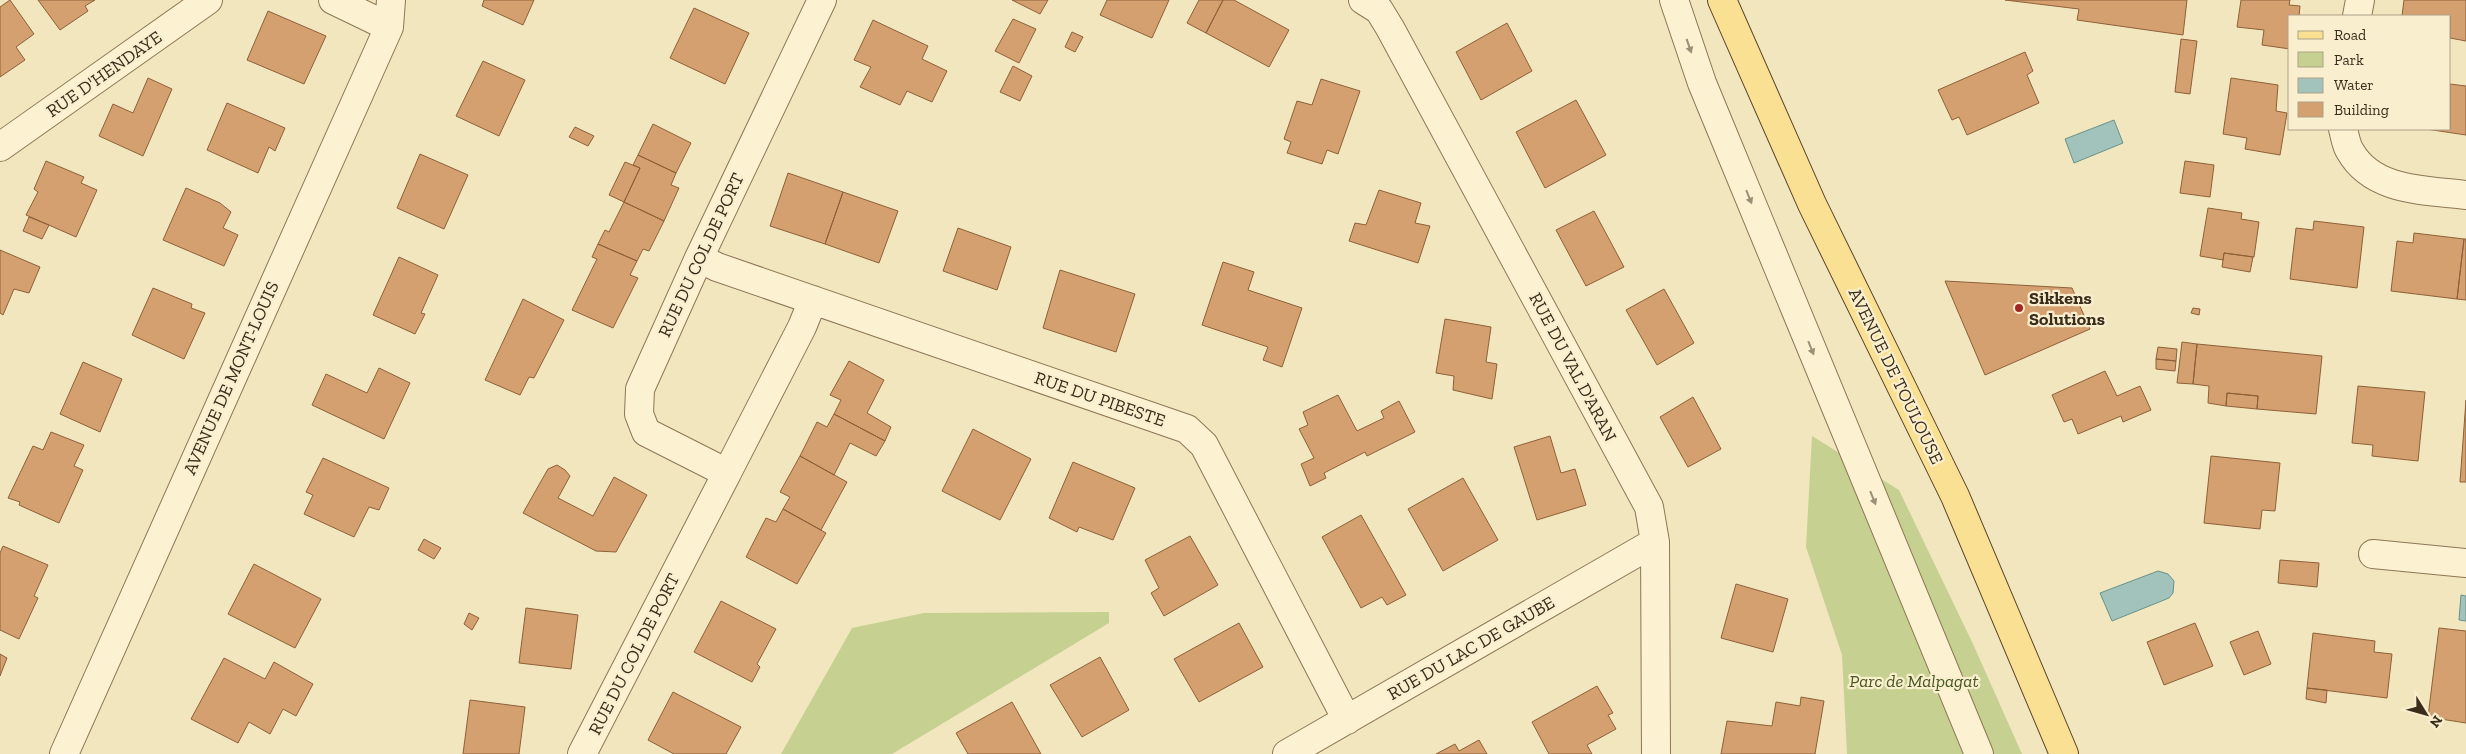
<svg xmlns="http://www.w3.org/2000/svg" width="2466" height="754" font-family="'Zilla Slab',serif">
	<rect width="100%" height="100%" fill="#f2e6be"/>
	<path fill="#c6d191" d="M1812 436 1899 490 1973 644 2022 754H1847L1842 655 1806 547Z
		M1109 612V623L892 754H781L852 628 924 613Z"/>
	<path fill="#a2c3bc" stroke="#68928a" d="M2114 120 2123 143 2074 163 2065 139Z
		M2158 571 2168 574 2174 581 2173 593 2169 598 2112 621 2100 593Z
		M2461 595 2466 596V621L2459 620Z"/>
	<path fill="#d4a070" stroke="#8e6038" d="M10 0 34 34 16 47 25 60 0 77V7Z
		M38 0H95L85 6 88 11 60 30Z
		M484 0H534L523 25 482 6Z
		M1012 0H1048L1040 14Z
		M1107 0H1169L1152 38 1100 15Z
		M1199 0H1223L1206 33 1187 23Z
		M1223 0H1234L1289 30 1269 67 1206 33Z
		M2005 0H2187L2183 35 2077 20 2079 9Z
		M2241 0H2290L2289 5 2300 6 2299 16H2290V49L2262 45 2264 30 2237 27Z
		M2404 0H2466V41L2450 38V16H2402Z
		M694 8 749 33 725 84 670 58Z
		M268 11 326 36 304 84 247 60Z
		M1013 19 1036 29 1019 63 995 51Z
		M873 20 928 46 922 59 947 71 932 102 907 91 900 105 860 87 871 67 854 60Z
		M1507 23 1532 71 1481 100 1456 52Z
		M1072 32 1083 37 1075 52 1065 47Z
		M2181 39 2197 41 2190 94 2175 92Z
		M2025 52 2033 71 2027 75 2039 103 1967 135 1959 117 1952 120 1938 90Z
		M483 61 525 80 499 136 456 116Z
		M1013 66 1032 76 1020 101 1000 92Z
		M148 78 172 89 143 156 99 136 113 104 133 113Z
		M2231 78 2278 85 2276 111 2287 113 2280 155 2245 149 2247 138 2223 134Z
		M1321 79 1360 91 1338 154 1327 150 1322 164 1287 153 1291 142 1284 139 1297 101 1312 105Z
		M2450 84 2466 86V135L2426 129H2450Z
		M1576 100 1606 155 1545 188 1516 132Z
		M227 103 285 128 275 151 269 147 258 173 207 150Z
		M653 124 691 143 676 173 638 155Z
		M575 127 594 136 588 146 569 137Z
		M420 154 468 175 444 229 397 208Z
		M638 155 676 173 671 185 679 188 664 221 624 202 640 168 633 165Z
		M46 161 84 177 81 183 97 190 76 237 26 215 38 192 34 189Z
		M2185 161 2214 165 2210 197 2180 193Z
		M625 162 640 168 624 202 609 195Z
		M788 173 843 192 825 244 770 226Z
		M186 188 220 203 231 212 223 228 238 235 224 266 163 240Z
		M1379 190 1421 203 1415 223 1430 226 1418 263 1349 241 1355 223 1366 225Z
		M843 192 898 211 879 263 825 244Z
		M624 202 664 221 649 251 643 249 637 261 598 244 605 230 609 232Z
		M2208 208 2242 213 2241 219 2259 222 2254 257 2224 253 2223 260 2200 256Z
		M1594 211 1624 267 1586 286 1556 230Z
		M29 217 49 225 42 239 23 231Z
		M2314 221 2364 227 2357 288 2290 279 2296 228 2313 230Z
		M958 228 1011 247 997 290 943 271Z
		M2414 233 2464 239 2457 299 2391 291 2397 241 2413 243Z
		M2464 239H2466V300L2457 299Z
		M598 244 637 261 630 275 638 278 613 328 572 310 597 259 592 257Z
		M0 250 40 267 29 293 14 289 3 315 0 313Z
		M2224 253 2253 257 2250 272 2222 267Z
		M399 257 438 275 421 313 425 314 415 334 373 315Z
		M1223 262 1254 272 1248 290 1302 308 1282 367 1263 360 1268 347 1202 325Z
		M1060 270 1135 294 1116 352 1043 328Z
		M1945 281 2072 288 2090 329 1985 375Z
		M153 288 192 304 191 308 205 313 184 359 132 335Z
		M1664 289 1694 343 1657 365 1626 310Z
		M523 299 564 320 534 378 529 377 520 395 485 380Z
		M2193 308 2200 309 2199 315 2191 313Z
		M1445 319 1491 327 1486 362 1497 364 1492 399 1453 390 1454 376 1436 373Z
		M2182 342 2197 344 2193 384 2177 383Z
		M2197 344 2322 356 2316 414 2257 409 2258 396 2227 393 2226 406 2208 403 2209 386 2193 384Z
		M2158 347 2177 349 2176 361 2156 359Z
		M2156 359 2176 361 2175 371 2156 369Z
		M849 361 884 380 867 413 891 427 885 441 834 414 841 400 830 395Z
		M83 362 122 379 100 432 60 414Z
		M379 368 410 383 384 439 312 405 326 374 367 393Z
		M2105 371 2117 396 2140 386 2151 410 2123 422 2121 416 2078 434 2072 419 2064 422 2052 395Z
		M2358 386 2425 392 2418 461 2372 456 2373 445 2352 443Z
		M2227 393 2258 396 2257 409 2226 406Z
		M1338 395 1357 431 1384 418 1381 411 1399 401 1415 432 1367 456 1365 452 1324 473 1326 478 1310 486 1301 464 1314 458 1299 429 1308 425 1303 412Z
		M1693 397 1721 449 1688 467 1660 417Z
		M2466 400V482H2460Z
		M834 414 885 441 876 456 850 443 834 475 800 456 817 422 827 427Z
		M973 429 1031 459 1000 520 942 491Z
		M51 432 84 445 74 466 83 470 59 523 19 505 20 502 8 498 33 446 43 450Z
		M1550 436 1561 473 1575 469 1586 505 1537 520 1514 447Z
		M800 456 847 482 821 530 783 509 790 497 780 492Z
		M2211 456 2280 463 2275 511 2262 510 2260 529 2204 523Z
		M323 458 389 488 379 510 369 507 354 537 304 514 313 495 306 492Z
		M1073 462 1135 488 1113 540 1079 527 1077 532 1049 518Z
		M557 465 565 470 570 476 558 498 593 516 614 477 647 495 616 552 596 551 523 513 548 469Z
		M1463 478 1498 540 1443 571 1408 509Z
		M783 509 826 533 797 584 746 557 766 518 776 522Z
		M1361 515 1406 595 1387 605 1382 597 1361 608 1322 537Z
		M1190 536 1218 585 1164 616 1151 593 1159 588 1145 560Z
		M424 539 441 548 434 559 418 550Z
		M3 546 48 565 34 596 38 598 19 639 0 630V553Z
		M2280 560 2319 563 2317 587 2278 583Z
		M254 564 321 599 295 648 228 614Z
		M1736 584 1788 599 1773 652 1721 638Z
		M721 601 776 629 757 664 760 667 752 682 694 652Z
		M526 608 578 615 571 669 519 663Z
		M469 613 479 618 472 630 464 624Z
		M1239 623 1263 667 1199 702 1174 659Z
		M2195 623 2213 666 2164 685 2147 642Z
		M2439 628 2466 631V723L2428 717Z
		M2258 631 2271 664 2244 675 2230 642Z
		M2313 633 2375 641 2374 652 2392 654 2387 698 2307 688Z
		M0 654 7 658 0 676Z
		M1100 657 1129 710 1082 737 1050 685Z
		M224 658 265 679 274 662 313 684 296 716 283 709 270 734 249 722 238 743 191 719Z
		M1597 686 1613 713 1608 715 1616 729 1587 745 1592 754H1549L1532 722Z
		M2307 688 2327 690 2326 703 2306 699Z
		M673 692 741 727 726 754H674L648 740Z
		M1801 697 1824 701 1815 754H1721L1727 721 1772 726 1776 702 1800 706Z
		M470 700 525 707 519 754H463Z
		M1012 702 1041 754H968L956 733Z
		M1479 740 1487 754H1436L1455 744 1459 751Z"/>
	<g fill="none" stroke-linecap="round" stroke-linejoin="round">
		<g stroke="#8d7655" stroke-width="30">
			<path id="minor" d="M333 0 389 27
				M1363 0 1379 10 1390 28 1649 507 1655 542 1656 754
				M1674 0 1702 83 1979 754
				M2357 16 2360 0
				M2343 129C2345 136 2346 145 2350 151 2373 192 2426 190 2466 195
				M0 147 208 0
				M699 258 717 267 1187 429 1204 445 1347 720
				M727 473 802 327 813 300
				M2373 554 2466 563
				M64 754 389 27 391 0
				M582 754 727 473 646 432 639 414 640 389 699 258 822 0
				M1287 754 1655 542"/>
		</g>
		<g stroke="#5a432a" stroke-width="30">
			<path id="major" d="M1722 0 1812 204 1955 496 2064 754"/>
		</g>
		<use href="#minor" stroke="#fcf2d2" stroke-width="28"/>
		<use href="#major" stroke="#fae092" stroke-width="28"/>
	</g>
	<defs><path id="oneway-solid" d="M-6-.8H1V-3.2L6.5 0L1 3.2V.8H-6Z" transform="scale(1.25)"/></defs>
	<g fill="#9b8f76">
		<use href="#oneway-solid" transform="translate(1689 46) rotate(71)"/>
		<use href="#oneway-solid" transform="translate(1749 197) rotate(68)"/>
		<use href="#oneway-solid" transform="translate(1811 348) rotate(68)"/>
		<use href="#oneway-solid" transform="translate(1873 498) rotate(68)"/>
	</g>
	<circle fill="#a2261f" stroke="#f9efcf" stroke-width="2" cx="2019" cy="308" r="5"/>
	<g text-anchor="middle" stroke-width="4.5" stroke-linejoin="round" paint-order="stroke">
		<g font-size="18" fill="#3a2c1b" stroke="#f9efcf">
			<text transform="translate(104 74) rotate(-35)" y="6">RUE D'HENDAYE</text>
			<text transform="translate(701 255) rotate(-65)" y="6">RUE DU COL DE PORT</text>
			<text transform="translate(1573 367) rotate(62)" y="6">RUE DU VAL D'ARAN</text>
			<text transform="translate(1896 376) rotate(64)" y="6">AVENUE DE TOULOUSE</text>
			<text transform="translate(231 378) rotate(-66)" y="6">AVENUE DE MONT-LOUIS</text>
			<text transform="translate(1100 399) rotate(19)" y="6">RUE DU PIBESTE</text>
			<text transform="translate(1471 648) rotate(-30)" y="6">RUE DU LAC DE GAUBE</text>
			<text transform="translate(634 654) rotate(-63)" y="6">RUE DU COL DE PORT</text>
		</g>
		<g font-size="18" font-weight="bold" fill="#3a2c1b" stroke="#f9efcf" text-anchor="start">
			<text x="2029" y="304">Sikkens<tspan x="2029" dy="21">Solutions</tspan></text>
		</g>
		<g font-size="18" font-style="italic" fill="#475920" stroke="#f9efcf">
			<text x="1914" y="687">Parc de Malpagat</text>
		</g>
	</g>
	<rect x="2288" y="15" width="162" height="115" fill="#f9efcf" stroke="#ada187"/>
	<rect x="2298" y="31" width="25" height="8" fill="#fae092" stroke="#ada187"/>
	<text x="2334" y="40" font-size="15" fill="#3a2c1b">Road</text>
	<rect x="2298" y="52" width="25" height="15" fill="#c6d191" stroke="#ada187"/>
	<text x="2334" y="65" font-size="15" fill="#3a2c1b">Park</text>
	<rect x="2298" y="78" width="25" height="15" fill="#a2c3bc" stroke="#ada187"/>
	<text x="2334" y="90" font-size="15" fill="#3a2c1b">Water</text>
	<rect x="2298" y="102" width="25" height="15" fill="#d4a070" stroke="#ada187"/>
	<text x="2334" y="115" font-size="15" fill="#3a2c1b">Building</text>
	<g transform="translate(2426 714) rotate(127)" stroke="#f9efcf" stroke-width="4" paint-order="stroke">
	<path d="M0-4L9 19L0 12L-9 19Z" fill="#3a2c1b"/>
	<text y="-8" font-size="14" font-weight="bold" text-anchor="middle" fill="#3a2c1b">N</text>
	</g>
</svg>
